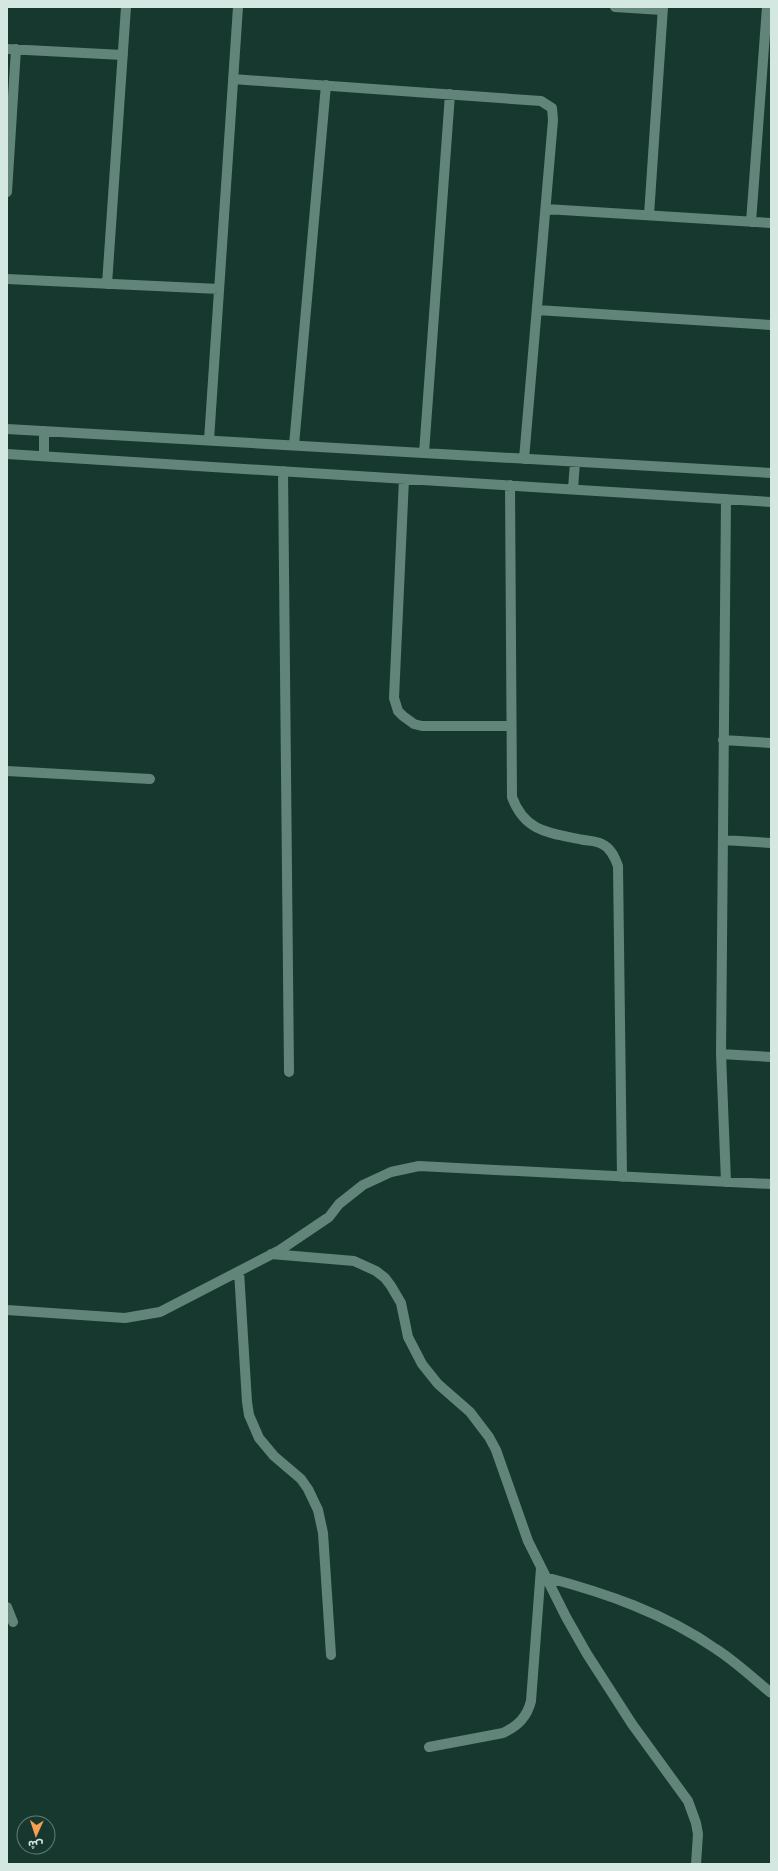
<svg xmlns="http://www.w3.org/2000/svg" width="778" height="1871" font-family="'Noto Serif','Noto Sans Arabic',serif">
	<rect width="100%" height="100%" fill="#17382e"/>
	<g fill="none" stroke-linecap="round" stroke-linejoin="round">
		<path stroke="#628579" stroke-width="10" d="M615 7 662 10
			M7 49 123 55
			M233 79 541 101 552 108 553 120 524 459
			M7 192 16 49
			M546 209 771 223
			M649 215 663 7
			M751 222 767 7
			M7 279 219 289
			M107 284 126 7
			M537 310 771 325
			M7 429 771 473
			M209 440 238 7
			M294 445 326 85
			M424 453 450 94
			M7 454 771 502
			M44 456V431
			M283 471 289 1072
			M404 479 394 698 398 711 403 716 414 724 422 726H511
			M510 485 512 797C525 833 551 833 584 840 590 841 597 841 602 844 611 848 615 858 618 866L622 1177
			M573 489 575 462
			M726 499 721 1054 726 1182
			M723 740 771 743
			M7 771 150 779
			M723 840 771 843
			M721 1054 771 1057
			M271 1254 354 1261 376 1271 385 1278 391 1286 401 1303 408 1337 422 1364 438 1384 470 1412 489 1437 496 1450 528 1541 566 1617 587 1654 632 1724 688 1801 696 1823 698 1834 696 1864
			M239 1271 247 1402 249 1415 259 1438 274 1456 301 1479 308 1489 318 1510 323 1533 331 1655
			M7 1310 125 1318 160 1312 280 1250 329 1217 339 1204 363 1185 391 1172 419 1166 771 1184
			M545 1577C606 1593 664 1613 716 1649 736 1662 753 1678 771 1693
			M7 1607 13 1622
			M429 1747 503 1733C518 1726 527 1717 531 1701L541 1568"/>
	</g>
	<rect width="778" height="1871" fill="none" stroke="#d5e7e1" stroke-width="16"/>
	<g transform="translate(36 1835) rotate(183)"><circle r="19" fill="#17382e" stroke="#637e76"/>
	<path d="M0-3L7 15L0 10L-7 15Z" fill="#fa9f4f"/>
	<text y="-6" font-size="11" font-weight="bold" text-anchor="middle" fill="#d5e7e1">ش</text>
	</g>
</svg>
